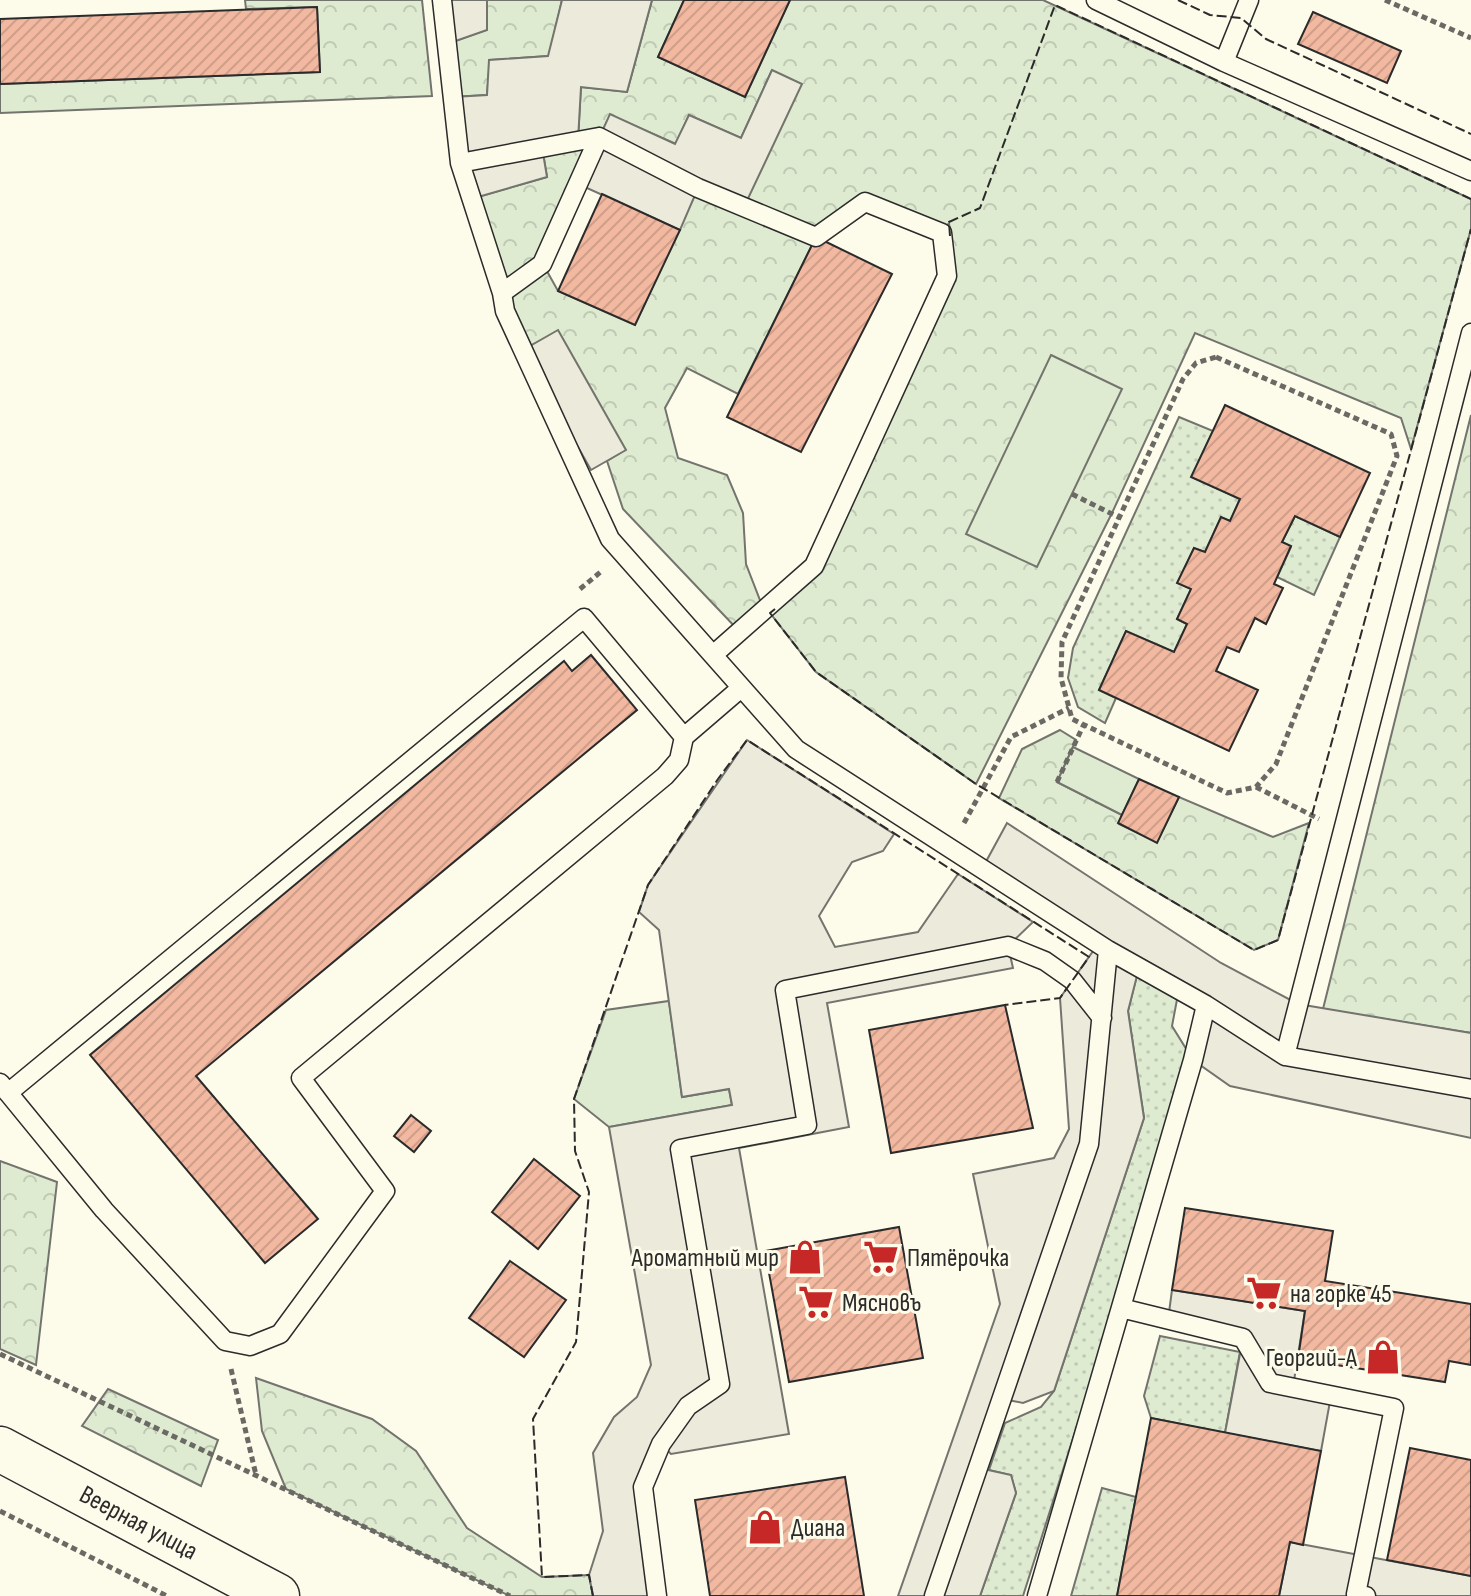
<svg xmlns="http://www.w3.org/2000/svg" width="1471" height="1596" font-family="'Sofia Sans Condensed',sans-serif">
	<defs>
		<pattern id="grass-dots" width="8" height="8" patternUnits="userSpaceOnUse" patternTransform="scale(2)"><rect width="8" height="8" fill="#deebd1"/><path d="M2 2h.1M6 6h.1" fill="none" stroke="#bfcab4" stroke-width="1.8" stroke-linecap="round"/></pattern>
		<pattern id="forest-crowns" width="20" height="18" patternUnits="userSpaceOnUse" patternTransform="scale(2)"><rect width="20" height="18" fill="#deebd1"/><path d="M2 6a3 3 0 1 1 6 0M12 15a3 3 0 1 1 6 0" fill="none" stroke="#bfcab4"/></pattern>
		<pattern id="building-hatch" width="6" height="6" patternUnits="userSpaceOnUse" patternTransform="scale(2)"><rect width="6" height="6" fill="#f2b8a0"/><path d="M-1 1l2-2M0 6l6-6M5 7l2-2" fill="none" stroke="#d09e8a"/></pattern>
	</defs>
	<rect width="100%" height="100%" fill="#fdfbea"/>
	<path fill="url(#grass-dots)" stroke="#74746e" stroke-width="2" d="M1179 417 1213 431 1192 477 1240 499 1230 521 1221 517 1205 552 1194 548 1178 582 1191 589 1177 619 1187 624 1174 652 1126 631 1099 690 1116 698 1105 723 1078 707 1068 678 1073 648Z
		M1295 516 1340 537 1314 595 1277 577 1291 547 1282 542Z
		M1139 967 1179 989 1172 1026 1193 1060 1023 1596H980L1016 1493 1011 1475 989 1470 1005 1423 1041 1407 1054 1391 1144 1118 1128 1011Z
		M1160 1336 1240 1352 1225 1433 1151 1418 1144 1396Z
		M1102 1488 1136 1497 1117 1596H1071Z"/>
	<path fill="url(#forest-crowns)" stroke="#74746e" stroke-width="2" fill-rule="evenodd" d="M245 0H422L432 96 0 113V84L320 72 317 7 246 9Z
		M487 0H562L549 56 490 60 487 95 453 97 447 44 486 30Z
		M652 0H684L658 57 745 97 790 0H1043L1471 199V229L1411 449 1401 418 1195 333 1112 513 976 784 816 672 770 613 820 572 954 276 949 223 942 233 865 202 816 237 738 394 687 368 665 408 678 458 727 475 743 513 746 564 763 608 739 631 623 509 607 461 625 450 558 331 523 350 471 199 547 177 542 147 578 139 581 87 627 92ZM772 70 744 207 698 188 635 325 558 291 543 264 610 115 676 144 689 115 741 138Z
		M1471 415V1033L1323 1009Z
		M1060 730 1076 740 1057 782 1122 815 1119 824 1157 842 1179 797 1273 837 1309 823 1278 940 1254 950 999 798 1022 749Z
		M0 1161 57 1182 36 1365 0 1349Z
		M256 1378 372 1419 416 1451 467 1528 542 1577 589 1575 593 1596H510L286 1489 262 1431Z
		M108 1389 218 1440 201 1486 82 1426Z"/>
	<path fill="#deebd1" stroke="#74746e" stroke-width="2" d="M1051 355 1122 389 1037 567 966 534Z
		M1073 747 1139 779 1122 815 1057 782Z
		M669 1001 682 1097 729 1089 732 1105 609 1127 574 1099 606 1010Z"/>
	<path fill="#eceadb" stroke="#74746e" stroke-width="2" d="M442 0H487V30L447 44Z
		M562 0H652L627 92 581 87 578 140 542 147 547 177 471 199 453 97 487 95 489 60 548 56Z
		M772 70 802 84 744 207 698 188 680 230 578 184 610 114 675 144 689 115 741 138Z
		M558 330 626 450 591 470 523 350Z
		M747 740 894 834 883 851 852 862 819 916 835 947 918 932 958 874 1033 922 1008 946 1013 968 827 1003 849 1127 739 1148 789 1434 671 1454 662 1445 643 1487 657 1596H593L589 1575 603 1531 593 1453 614 1417 637 1397 651 1365 609 1127 732 1105 729 1089 682 1097 659 930 639 912 648 885Z
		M1007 823 1221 963 1298 1004 1471 1033V1138L1230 1086 1193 1060 1206 1005 1139 968 1128 1011 1144 1118 1054 1391 1023 1403 1003 1399 979 1468 1011 1475 1016 1493 980 1596H898L1000 1304 973 1174 1054 1158 1069 1129 1060 998 1098 944 982 869Z
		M1172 1290 1305 1311 1293 1387 1331 1396 1321 1451 1225 1433 1243 1338 1168 1320Z
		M1290 1542 1471 1576V1596H1279Z"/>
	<path fill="url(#building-hatch)" stroke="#2b2b2b" stroke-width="2" d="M684 0H790L745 97 658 57Z
		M317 7 320 72 0 84V19Z
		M1313 12 1401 51 1387 83 1298 44Z
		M602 194 680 230 635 325 558 291Z
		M816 237 892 274 801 452 727 417Z
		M1225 405 1370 473 1340 537 1295 516 1282 542 1291 546 1274 584 1283 588 1266 624 1255 618 1239 652 1227 647 1216 671 1258 690 1229 751 1099 690 1126 631 1174 652 1187 624 1177 619 1191 589 1177 583 1194 548 1205 552 1221 517 1230 521 1240 499 1191 477Z
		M591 655 637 710 196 1076 318 1219 265 1263 90 1055 564 661 572 671Z
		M1139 779 1179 797 1157 843 1118 823Z
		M1005 1005 1033 1128 891 1153 869 1030Z
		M411 1115 431 1131 414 1152 394 1136Z
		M534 1159 580 1196 538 1249 492 1212Z
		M1185 1208 1333 1231 1325 1281 1471 1304V1365L1449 1361 1445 1382 1298 1359 1305 1311 1172 1290Z
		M899 1227 923 1358 789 1382 765 1251Z
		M510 1261 566 1300 524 1357 469 1318Z
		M1151 1418 1321 1451 1303 1545 1290 1542 1279 1596H1117Z
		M1410 1448 1471 1460V1576L1387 1560Z
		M845 1477 864 1596H710L695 1500Z"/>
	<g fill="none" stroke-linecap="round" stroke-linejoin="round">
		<g stroke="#2b2b2b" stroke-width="21">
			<path id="service" d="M442 0 460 163 502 293 505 311 610 539 796 749 1108 950 1206 1005 1285 1056 1471 1089
				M1096 0 1224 62 1471 171
				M1224 62 1249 0
				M460 163 599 137 698 188 816 237 865 202 942 233 947 276 814 566 713 655
				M502 293 542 264 599 137
				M1285 1056 1471 333
				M0 1083 104 1210 225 1341 250 1346 280 1334 385 1191 301 1078 665 776 679 760 684 737 741 688
				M8 1093 584 618 684 737
				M1121 1308 1243 1338 1270 1383 1394 1408 1356 1594 1366 1596
				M657 1596 643 1487 661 1444 688 1406 720 1384 680 1149 807 1125 785 990 1008 946 1045 961 1072 980 1102 1018
				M934 1596 1089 1144 1108 950
				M1037 1596 1193 1060 1206 1005"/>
		</g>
		<g stroke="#2b2b2b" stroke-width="47">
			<path id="tertiary" d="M0 1449 277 1596"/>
		</g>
		<path stroke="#6a6964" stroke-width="5" stroke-dasharray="6 4" stroke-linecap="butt" d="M1385 0 1471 38
			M1216 357 1391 434 1397 456 1276 764 1256 787 1227 793 1072 719 1061 678 1062 642 1183 379 1196 363Z
			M1072 494 1120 518
			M580 589 603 570
			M1057 782 1084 724
			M1256 787 1319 819
			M964 823 1011 737 1069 708
			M0 1354 510 1596
			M231 1369 256 1475
			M0 1511 167 1596"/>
		<use href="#service" stroke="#fdfbea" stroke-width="18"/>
		<use href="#tertiary" stroke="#fdfbea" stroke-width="44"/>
		<path stroke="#2b2b2b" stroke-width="2" stroke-dasharray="10 4" stroke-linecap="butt" d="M1178 0 1210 15 1241 18 1266 39 1471 134
			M950 236 949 222 980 208 1055 5 1471 199
			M775 609 770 613 816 672 976 784 1254 950 1278 940 1471 229
			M593 1596 589 1575 542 1577 533 1419 576 1342 589 1192 575 1151 574 1099 648 885 718 779 747 740 1089 957 1060 998 1005 1005"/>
	</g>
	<defs>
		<g id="shop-bare" transform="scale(2.76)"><path d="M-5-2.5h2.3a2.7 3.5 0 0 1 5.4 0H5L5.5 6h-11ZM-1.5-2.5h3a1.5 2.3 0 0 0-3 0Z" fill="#c62828" stroke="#fdfbea" stroke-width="2.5" paint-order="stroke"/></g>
		<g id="supermarket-bare" transform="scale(2.76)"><path d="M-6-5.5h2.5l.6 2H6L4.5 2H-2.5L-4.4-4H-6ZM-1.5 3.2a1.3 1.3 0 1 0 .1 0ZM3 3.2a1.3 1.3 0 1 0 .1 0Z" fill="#c62828" stroke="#fdfbea" stroke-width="2.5" paint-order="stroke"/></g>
	</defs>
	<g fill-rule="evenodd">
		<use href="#shop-bare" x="805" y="1257"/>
		<use href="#supermarket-bare" x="881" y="1257"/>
		<use href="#supermarket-bare" x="1264" y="1293"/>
		<use href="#supermarket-bare" x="816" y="1302"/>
		<use href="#shop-bare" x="1383" y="1357"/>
		<use href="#shop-bare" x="765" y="1527"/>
	</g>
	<g text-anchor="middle" stroke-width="6" stroke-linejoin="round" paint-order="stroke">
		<g font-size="26" fill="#2b2b2b" stroke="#fdfbea" text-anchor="start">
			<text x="779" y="1266" text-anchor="end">Ароматный мир</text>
			<text x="907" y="1266">Пятёрочка</text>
			<text x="1290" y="1302">на горке 45</text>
			<text x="842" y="1311">Мясновъ</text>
			<text x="1357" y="1366" text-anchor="end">Георгий-А</text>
			<text x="791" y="1536">Диана</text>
		</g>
		<g font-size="26" fill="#2b2b2b" stroke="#fdfbea">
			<text transform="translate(139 1522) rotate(28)" y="9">Веерная улица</text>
		</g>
	</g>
</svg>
